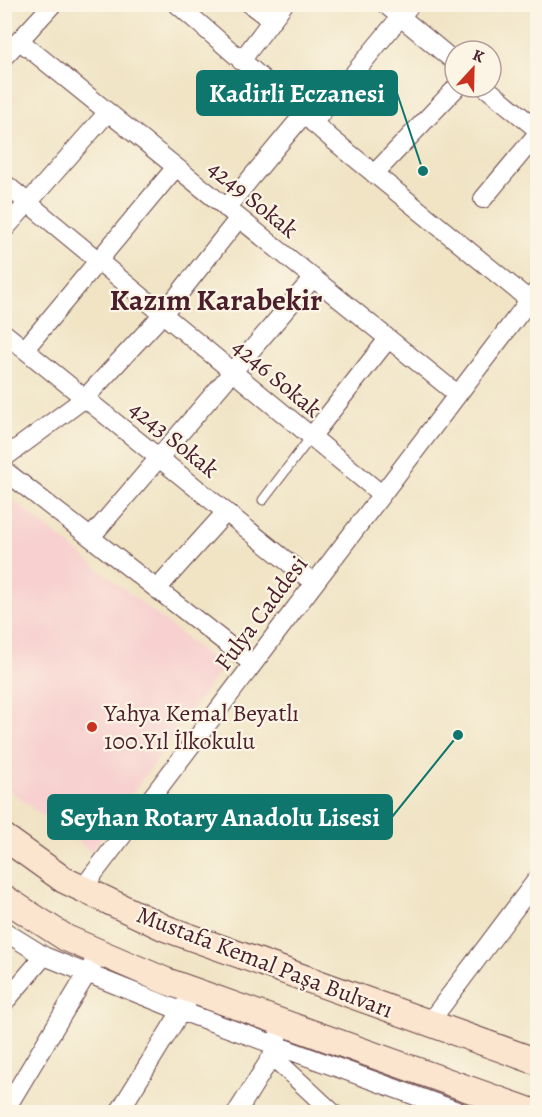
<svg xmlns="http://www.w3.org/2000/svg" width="542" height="1117" font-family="Alegreya,serif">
	<rect width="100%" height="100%" fill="#fcf5e5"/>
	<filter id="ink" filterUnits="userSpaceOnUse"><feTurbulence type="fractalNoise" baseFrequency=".0167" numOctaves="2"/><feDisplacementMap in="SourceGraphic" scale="12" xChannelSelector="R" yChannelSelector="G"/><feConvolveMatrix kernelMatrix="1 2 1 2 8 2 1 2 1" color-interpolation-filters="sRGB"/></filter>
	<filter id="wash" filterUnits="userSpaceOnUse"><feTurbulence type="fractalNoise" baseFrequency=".008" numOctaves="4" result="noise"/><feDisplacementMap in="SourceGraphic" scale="24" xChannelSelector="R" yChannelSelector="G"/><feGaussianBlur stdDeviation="1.35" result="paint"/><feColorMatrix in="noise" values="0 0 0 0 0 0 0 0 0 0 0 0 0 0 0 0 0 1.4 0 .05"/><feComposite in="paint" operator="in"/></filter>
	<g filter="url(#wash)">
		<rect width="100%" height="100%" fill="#f0e4c5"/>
		<path fill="#f7d0cf" d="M5 494 222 667 91 852 5 787Z"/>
	</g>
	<g filter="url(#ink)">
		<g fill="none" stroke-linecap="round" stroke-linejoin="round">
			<g stroke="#633d42" stroke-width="11">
				<path id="lane" d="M263 500 311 437"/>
			</g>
			<g stroke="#633d42" stroke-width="20">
				<path id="street" d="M177 4 333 140 529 300
					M250 4 272 21
					M385 4 455 62
					M20 41 457 394
					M4 57 53 4
					M241 61 284 4
					M485 87 538 130
					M313 123 411 4
					M374 174 457 87
					M4 183 381 494
					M483 199 538 133
					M226 208 303 115
					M4 230 108 112
					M4 333 314 583
					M25 349 176 167
					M311 437 388 339
					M4 458 85 398 163 314 239 218
					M4 470 253 664
					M91 537 313 278
					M157 589 226 512
					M82 889 538 289
					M4 931 44 956 181 1011 460 1112
					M4 1003 44 956
					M429 1023 538 878
					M278 1036 272 1056 332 1112
					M4 1112 94 962
					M119 1112 188 1000
					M237 1112 272 1056"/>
			</g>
			<g stroke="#633d42" stroke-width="28">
				<path id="secondary" d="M4 837 64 880 165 928 538 1062
					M4 898 66 938 166 981 533 1112"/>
			</g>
			<use href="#lane" stroke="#fff" stroke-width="9"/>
			<use href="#street" stroke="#fff" stroke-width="18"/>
			<use href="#secondary" stroke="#fbe5cf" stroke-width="26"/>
		</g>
	</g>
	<circle fill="#c8321e" stroke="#fcf5e5" stroke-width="2" cx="92" cy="727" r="6"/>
	<g text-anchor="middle" stroke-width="4.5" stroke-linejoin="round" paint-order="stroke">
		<g font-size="24" fill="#4a1f2b" stroke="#fcf5e5">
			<text transform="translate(253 199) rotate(39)" y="8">4249 Sokak</text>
			<text transform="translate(277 378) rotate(40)" y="8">4246 Sokak</text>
			<text transform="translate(174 439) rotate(39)" y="8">4243 Sokak</text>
			<text transform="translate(261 613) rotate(-53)" y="8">Fulya Caddesi</text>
			<text transform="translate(265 962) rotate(21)" y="8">Mustafa Kemal Paşa Bulvarı</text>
		</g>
		<g font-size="24" fill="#4a1f2b" stroke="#fcf5e5" text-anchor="start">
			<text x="104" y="721">Yahya Kemal Beyatlı<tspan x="104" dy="28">100.Yıl İlkokulu</tspan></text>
		</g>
		<g font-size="30" font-weight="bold" fill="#4a1f2b" stroke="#fcf5e5">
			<text x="216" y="310">Kazım Karabekir</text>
		</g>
	</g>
	<path fill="none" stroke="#0f766e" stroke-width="2" d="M423 171L397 93M458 735L392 817"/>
	<g fill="#0f766e" stroke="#fcf5e5" stroke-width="2">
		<circle cx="423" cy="171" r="6"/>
		<circle cx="458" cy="735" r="6"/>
	</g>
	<g fill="#0f766e" stroke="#0f766e" stroke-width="2">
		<rect x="197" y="71" width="200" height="44" rx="6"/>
		<rect x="48" y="795" width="344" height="44" rx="6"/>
	</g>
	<g font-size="26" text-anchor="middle" font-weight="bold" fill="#fff">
		<text x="297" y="102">Kadirli Eczanesi</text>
		<text x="220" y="826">Seyhan Rotary Anadolu Lisesi</text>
	</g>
	<rect width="542" height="1117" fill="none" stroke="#fcf5e5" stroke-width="24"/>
	<g transform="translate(473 69) rotate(22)"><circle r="28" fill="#fcf5e5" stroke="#b59f9b" stroke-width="1.5"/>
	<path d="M0-4.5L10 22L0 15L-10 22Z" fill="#c8321e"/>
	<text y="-9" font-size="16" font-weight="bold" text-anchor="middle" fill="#4a1f2b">K</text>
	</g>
</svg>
